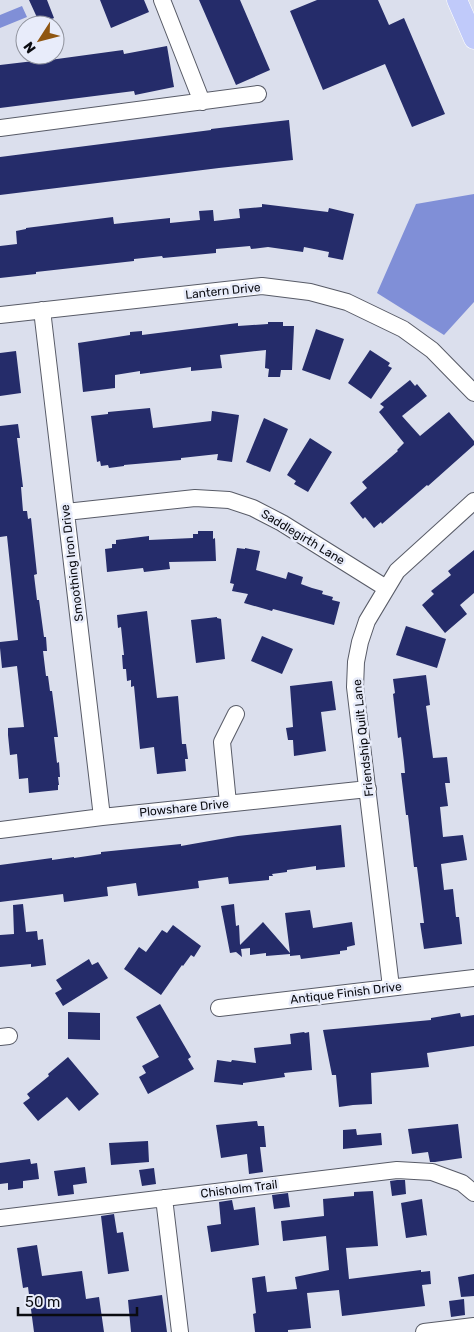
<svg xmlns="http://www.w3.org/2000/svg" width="474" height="1332" font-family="Rubik,sans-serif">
	<rect width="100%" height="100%" fill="#dbdfed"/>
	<path fill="#808fd7" d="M22 6 27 17 0 28V15Z
		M474 194V302L444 335 377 293 416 204Z"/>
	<path fill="#252c6a" d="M29 0H47L54 18 40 24Z
		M100 0H144L149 12 111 28Z
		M199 0H240L270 70 236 85Z
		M317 0H378L389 25 404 18 445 114 412 127 385 64 323 90 290 11Z
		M167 46 174 87 135 95 134 91 0 108V65L34 61 35 62 123 50 124 54Z
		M289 120 293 160 219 168 0 195V157L211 130V129Z
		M262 204 328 212 329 208 354 214 343 260 328 257 329 252 304 247 303 252 268 247 251 249 250 246 216 249V253L163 258 162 256 134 259V261L36 272V274L0 278V246L17 244 16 231 26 229V228L113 217 114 224 170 218V223L200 220 199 211 213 210 214 221 240 218 239 209 262 207Z
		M268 322H283V326H294L292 370H281L280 377H268L269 369 265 368 266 350 220 355 222 368 191 371V367L140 374V371L115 375V388L83 392 78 343 130 335V332L142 331V335L238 323V326L268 324Z
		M316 329 344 339 330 380 302 370Z
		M370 350 390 363 388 366 392 368 371 399 348 383Z
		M16 351 21 393 0 396V353Z
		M410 380 415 386 417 384 427 396 402 416 420 436 449 412 474 441V445L428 486 427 485 382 524 381 522 374 528 365 517 363 519 350 503 367 488 362 482 398 451 397 450 404 443 379 412 384 407 380 404Z
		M150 408 153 428 211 421 212 411 239 415 232 462 217 460 218 454 181 458V460L124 465V466L109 468 108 465 101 466 100 461 97 462 91 416 108 414V412Z
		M264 418 288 429 270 472 246 462Z
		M18 424 20 438H17L23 487H21L23 511H27L28 519 31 518 37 574 34 575 37 600H39L44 637H46L47 651H43L46 676H48L50 691H52L58 737H54L57 763 59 762 60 777H58L59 785H58V790L29 793 28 778 19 779 17 754 10 755 8 735V728L24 727 17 666 2 668 0 648V642L18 640 7 536 0 537V426Z
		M310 438 332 452 308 492 294 484 296 481 287 475Z
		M198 531H213V539L215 538 216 561 169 562 170 569 144 572 143 568 107 572 105 549 112 548V544H116V540L149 536V540L193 538V534H198Z
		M237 548 245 549V548L260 551 256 570 286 579 288 572 303 577 301 584 312 588 323 591 322 594 333 597 332 600 340 602 334 625 273 609 272 611 244 603 248 594 232 591 234 584 230 583Z
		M474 550V593L460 605 467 614 445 633 422 605 434 594 431 591 451 575 448 571Z
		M147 611 157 698 178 696 182 744H186L188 759H185L186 771 157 774 154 747 140 749 134 686 131 687V680L127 681 126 669H123L122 655H124L121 627 118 628 117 615Z
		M217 617V618L221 619 225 659 196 663 191 620Z
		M406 626 446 639 437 668 396 655Z
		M262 636 293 649 282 674 251 661Z
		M426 675 430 705 426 706 433 758 447 757 450 783H445L448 806 440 807 443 837 463 835 467 860 441 864 444 890 453 889 456 917H459L462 944 424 949 420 923H424L417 867H414L408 815H406L401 773H405L404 762 401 737 398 738 393 694 395 693 393 679Z
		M332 681 336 710 321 712 326 751 294 756 293 740H288L286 728 293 727 290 686Z
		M341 825 345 867 316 870V866L287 870V872L272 874 273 876H269V880L229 884 228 877 198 881 199 888 138 896 136 883 107 887 108 896 64 902 63 894 0 902V865L52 858V860L74 857V858L101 854V852L181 844V846L238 836Z
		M23 904 26 932 37 931 38 940 43 939 46 965 31 967V964L0 967V935L14 934 13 905Z
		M234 904 236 926 239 925 240 945 263 922 290 953 285 913 310 910 313 928 352 922 355 945 347 947V950L340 951V954L301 959 300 955 290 956V954L266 956V953L250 955V948L241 949 242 957 236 952 230 953 221 906Z
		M173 925 201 946 194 957 191 955 183 966 182 965 161 995 124 969 139 947 146 952 162 930 167 933Z
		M89 959 92 965 98 962 108 978 63 1006 55 993 62 989 56 980Z
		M160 1004 191 1057 188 1059 194 1069 148 1094 139 1077 146 1073 142 1066 159 1057 136 1017Z
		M68 1012 100 1013V1040L68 1039Z
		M460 1013 461 1017 474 1015V1046L427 1053 429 1067 371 1073 372 1104 353 1105 339 1107 336 1075H332L323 1030 431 1020V1018Z
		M304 1032 305 1033 309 1032 312 1070 284 1073 285 1077 243 1083V1085L214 1082 217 1060 231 1062 232 1060 256 1063 254 1048 291 1044 290 1034Z
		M68 1057 99 1094 79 1111 67 1097 38 1121 23 1103 30 1098 27 1094 49 1076 48 1074Z
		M257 1121 258 1126H264L266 1147H260L263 1172 249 1174 247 1154 221 1158 216 1125Z
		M458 1124 462 1158 435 1162H430L428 1152 412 1154 408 1129Z
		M356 1129 357 1135 381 1133 382 1145 343 1149V1130Z
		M148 1141 149 1162 111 1165 109 1143Z
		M30 1159 31 1164 37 1163 39 1179 23 1181V1188L8 1190V1183L0 1184V1163Z
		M85 1167 87 1183 73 1185 74 1194 58 1196 54 1171Z
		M154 1168 156 1184 142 1186 139 1170Z
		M397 1180H405L406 1194 392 1196 390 1181Z
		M373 1191 378 1246 346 1248 349 1279 421 1270V1272L430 1271 431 1284 422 1285 425 1306 342 1316 339 1290 307 1293 311 1328 288 1330V1332H255L253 1314 256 1313 252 1278 265 1276 267 1292 297 1289 295 1277 329 1270 326 1236 283 1241 281 1221 324 1216 323 1199 354 1196V1192Z
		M288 1193 290 1207 274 1209 272 1195Z
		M422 1199 427 1236 426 1235 406 1238 401 1203Z
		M232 1200 234 1210 255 1207 259 1245 211 1252 207 1226 221 1224 219 1202Z
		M114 1214 117 1233 123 1232 129 1271 108 1274 101 1216Z
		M37 1245 42 1276 82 1271 86 1299 99 1297 104 1332H34L28 1287 23 1288 17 1248Z
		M474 1274V1296L461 1297 458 1277Z
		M162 1295 167 1332H131L128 1300Z
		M464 1299 465 1315 451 1317 449 1301Z"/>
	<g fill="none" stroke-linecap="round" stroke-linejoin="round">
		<g stroke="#585b67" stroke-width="18">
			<path id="minor" d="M162 0 202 102
				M0 128 258 94
				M42 310 102 817
				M0 315 262 286 310 292 347 302 403 329 432 350 474 393
				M66 512 195 498 229 500 253 508 282 523 386 588
				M228 803 222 742 236 714
				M0 830 102 817 368 789
				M391 987 355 687 356 662 360 642 367 621 397 571 474 501
				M219 1008 474 978
				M0 1037 9 1036
				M164 1198 180 1332
				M0 1218 397 1170 432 1172 462 1183 474 1193
				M424 1332 474 1326"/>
		</g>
		<g stroke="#fff" stroke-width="21">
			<path id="major" d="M457 0 474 39"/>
		</g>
		<use href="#minor" stroke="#fff" stroke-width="16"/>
		<use href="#major" stroke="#c0cafa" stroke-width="20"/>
	</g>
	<g text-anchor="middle" stroke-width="5" stroke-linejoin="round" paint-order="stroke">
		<g font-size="12" fill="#0a0b10" stroke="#e8ecfa">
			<text transform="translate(223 291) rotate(-6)" y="4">Lantern Drive</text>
			<text transform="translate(303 537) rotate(31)" y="4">Saddlegirth Lane</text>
			<text transform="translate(72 563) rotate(-97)" y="4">Smoothing Iron Drive</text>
			<text transform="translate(363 738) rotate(-96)" y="4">Friendship Quilt Lane</text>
			<text transform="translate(184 808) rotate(-6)" y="4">Plowshare Drive</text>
			<text transform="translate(346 993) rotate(-7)" y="4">Antique Finish Drive</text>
			<text transform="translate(239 1189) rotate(-7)" y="4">Chisholm Trail</text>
		</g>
	</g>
	<g transform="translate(40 40) rotate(234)"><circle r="24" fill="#e8ecfa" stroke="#8f929c"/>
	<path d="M0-4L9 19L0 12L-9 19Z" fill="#8f5611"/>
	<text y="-8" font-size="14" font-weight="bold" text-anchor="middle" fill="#0a0b10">N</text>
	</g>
	<path d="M18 1307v8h119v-8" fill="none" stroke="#0a0b10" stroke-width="2.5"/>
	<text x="25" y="1307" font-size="15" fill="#0a0b10" stroke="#e8ecfa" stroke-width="4" paint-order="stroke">50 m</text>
</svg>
